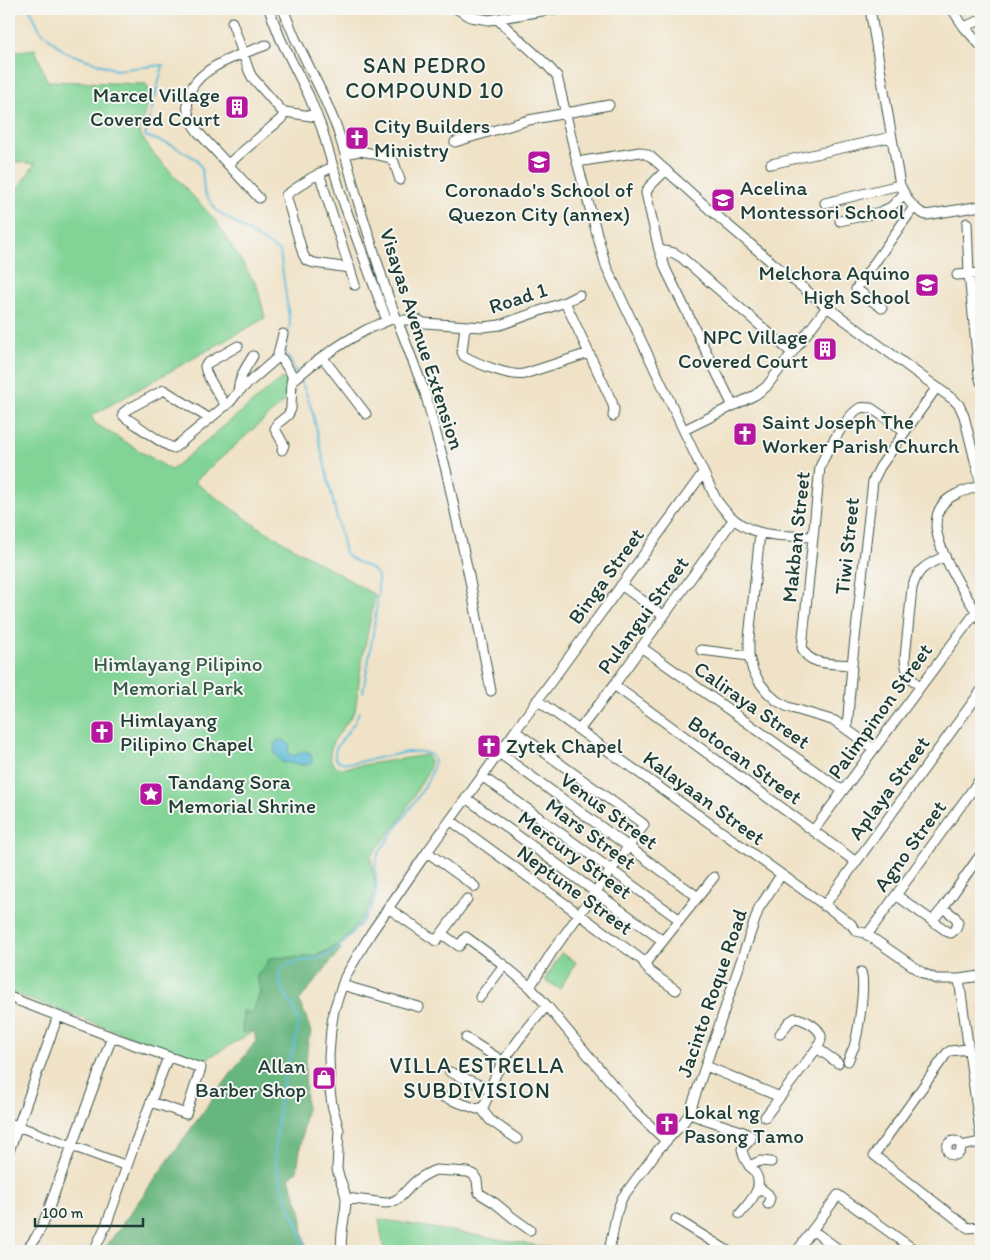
<svg xmlns="http://www.w3.org/2000/svg" width="990" height="1260" font-family="Itim,sans-serif">
	<rect width="100%" height="100%" fill="#f6f6f2"/>
	<filter id="ink" filterUnits="userSpaceOnUse"><feTurbulence type="fractalNoise" baseFrequency=".02" numOctaves="2"/><feDisplacementMap in="SourceGraphic" scale="10" xChannelSelector="R" yChannelSelector="G"/><feConvolveMatrix kernelMatrix="1 2 1 2 8 2 1 2 1" color-interpolation-filters="sRGB"/></filter>
	<filter id="wash" filterUnits="userSpaceOnUse"><feTurbulence type="fractalNoise" baseFrequency=".0096" numOctaves="4" result="noise"/><feDisplacementMap in="SourceGraphic" scale="20" xChannelSelector="R" yChannelSelector="G"/><feGaussianBlur stdDeviation="1.12" result="paint"/><feColorMatrix in="noise" values="0 0 0 0 0 0 0 0 0 0 0 0 0 0 0 0 0 1.4 0 .05"/><feComposite in="paint" operator="in"/></filter>
	<g filter="url(#wash)">
		<rect width="100%" height="100%" fill="#f0e2c6"/>
		<path fill="#81d496" stroke="#508865" d="M35 49 47 81 146 84 151 94 139 133 153 153 216 221 257 286 265 318 91 416 96 424 171 470 282 378 295 392 194 482 258 527 375 595 361 666 355 711 333 742 330 753 331 761 336 766 344 768 426 755 430 760 429 769 400 820 371 856C372 868 376 880 374 892 373 906 351 934 340 943 332 949 324 952 315 955L282 1015 201 1062 9 992V199L35 164 9 161V52Z
			M561 953 576 962 560 989 545 980Z
			M379 1219 552 1248 554 1251H384Z"/>
		<path fill="#68b67f" stroke="#447a5a" d="M336 945 341 949 299 1001 306 1017 311 1033 308 1041 305 1071 306 1108 297 1171 289 1178 301 1211 303 1233 307 1251H103L221 1087 256 1041 254 1031 242 1033 243 1011 252 1013 260 993 257 976 270 958C288 956 309 960 326 952 330 950 333 947 336 945Z"/>
		<path fill="#5abbd9" stroke="#3c7c86" d="M278 740 285 741 290 745 288 753 294 756 301 752H310L312 759 311 764 304 765 282 762 275 754 274 745Z"/>
		<g fill="none" stroke-linecap="round" stroke-linejoin="round">
			<path stroke="#5abbd9" stroke-width="2" d="M30 9 40 30 65 52 116 70 163 65 145 136 172 145 196 159 202 169 204 192 217 211 280 252 290 325 284 349 297 374
				M299 378 305 390 312 410 345 553C352 564 372 565 377 574 383 584 366 675 363 692
				M303 1251C303 1246 303 1241 302 1236 300 1229 296 1222 293 1215 285 1194 275 1173 275 1150 275 1143 277 1135 277 1128 279 1108 282 1087 287 1068 291 1053 299 1036 298 1020 297 1006 273 984 280 972 289 958 312 962 325 956 331 953 339 947 344 942 355 930 374 910 376 893 378 880 372 866 378 855 386 838 441 775 433 758 428 750 416 752 408 752L353 763C342 763 331 763 336 748L355 722 359 712
				M379 1251H380"/>
		</g>
	</g>
	<g filter="url(#ink)">
		<g fill="none" stroke-linecap="round" stroke-linejoin="round">
			<g stroke="#3e564a" stroke-width="11">
				<path id="minor" d="M269 9 281 40 309 96 322 129 343 201 387 321
					M283 9 295 38 322 93 337 128 345 154 357 198 388 296 425 393 446 470 469 576 491 691
					M457 9 471 17 489 20 554 9
					M870 9 900 185 908 200 914 207 920 212 926 215 981 206
					M952 9 964 27 981 46
					M497 19 546 64 557 76 577 162 606 266 716 499C742 538 770 535 812 537
					M232 22 249 71 252 77 281 110 285 112 317 117
					M964 27 981 20
					M455 142 529 120 609 105
					M345 154 359 151 366 152 390 158 394 162 400 180
					M577 162 640 152 650 156 709 209 782 271 827 307 954 400 959 405 964 416 981 485
					M228 164 281 119 285 112
					M771 164 891 137
					M332 167 311 178 286 195 303 254 306 260 314 263 350 268
					M666 170 649 187 646 193 659 250 666 270 733 406
					M319 173 355 285
					M259 198 198 132C195 128 192 124 190 119 174 73 235 57 266 45
					M825 203 900 185
					M840 221 880 212 891 207 904 194
					M967 223 969 274 979 375 981 382
					M659 250 674 253 681 257 792 353
					M957 275 981 273
					M565 302 612 402 614 409 613 416
					M882 308 856 289 914 207
					M397 320H418L424 323 483 327 500 325 565 302 579 295
					M465 326 462 352 464 356C476 363 510 377 524 374L589 353
					M277 358 283 334
					M323 358 366 414
					M291 382C313 363 339 344 366 330 374 326 383 323 391 319
					M238 392C239 377 245 369 253 356
					M226 406C222 400 203 371 205 366 206 364 207 364 208 363L238 346
					M210 419 164 390 162 391 128 409 123 413V415L126 418C138 425 162 445 174 448L230 402 238 392 277 358 282 359 292 375 291 409 288 415 277 424 275 429 284 445 282 450
					M684 430 755 395 766 387 827 307
					M981 485C969 490 952 493 943 504 938 510 936 518 936 526 938 554 967 596 981 620
					M760 533 749 638V656L753 671 760 683 768 693 777 701 788 707 835 721 874 749
					M621 585 664 616
					M641 647 843 791
					M701 650 749 656
					M852 665C835 663 809 667 802 648L820 467C825 454 848 413 860 408 864 407 867 408 871 408L905 431
					M614 685 856 862
					M920 686C908 677 906 673 905 658L912 588C918 567 927 565 945 556
					M537 700 851 924 856 931 865 933 923 973 936 979H959L981 976
					M847 729 852 665 873 481 880 467 937 387
					M579 730 614 685 733 520
					M515 731 642 823 644 825 552 952 530 987
					M499 753 698 897
					M482 776 680 920
					M466 798 663 941
					M450 820 642 960 649 971 676 990
					M813 831 976 612
					M427 852 473 885 475 887
					M896 895 948 932 951 933 956 929 958 922 955 917 943 908
					M824 906 981 691
					M388 908 436 941 467 899
					M932 921 943 908 981 854
					M442 934 459 946 466 937 504 965 530 987 548 1007 633 1109 666 1141
					M867 935 981 778
					M642 960 645 962 647 961 714 877
					M959 979 981 1138
					M342 985 419 1007
					M9 997 112 1037 201 1068 186 1114 151 1102
					M480 997 504 965
					M466 1038 504 1062
					M817 1048 838 1063
					M968 1049 950 1051 947 1053 874 1155 968 1228 981 1227
					M848 1061C850 1056 852 1051 854 1047 858 1033 866 985 861 972
					M706 1066 780 1097
					M450 1072 489 1089
					M443 1097 477 1109 483 1107C489 1097 491 1085 496 1074 509 1051 527 1028 545 1008L548 1007
					M481 1108 490 1120 517 1139
					M689 1114 741 1131 751 1136V1139L742 1149C743 1158 747 1163 753 1170 767 1186 750 1201 740 1214
					M765 1117 817 1048C819 1044 822 1041 821 1036 819 1027 804 1019 795 1018L789 1022 780 1034
					M9 1123 127 1166
					M947 1148a7 7 0 1 1 14 0a7 7 0 1 1-14 0Z
					M961 1146 981 1142
					M9 1151 58 1016
					M749 1166 760 1161 771 1162
					M759 1187 768 1194 770 1198 768 1204
					M346 1198 385 1203C401 1202 404 1191 415 1182 420 1177 427 1174 433 1171L436 1170 468 1172 474 1175 477 1180 478 1189 479 1193 495 1203 512 1217 530 1230
					M676 1219 728 1251
					M812 1230 841 1251
					M26 1251 36 1237 43 1224 112 1037
					M94 1251 107 1223 134 1146 168 1057
					M342 1251C339 1234 346 1217 346 1199 345 1188 339 1180 337 1169L339 1130 332 1105 330 1090 329 1056 331 1029 334 1010 345 977 371 933 427 852 703 473
					M609 1251 617 1212 622 1198 658 1150 683 1123 689 1114 759 908 781 875
					M797 1251 838 1195 916 1251"/>
			</g>
			<use href="#minor" stroke="#fff" stroke-width="9"/>
		</g>
	</g>
	<defs>
		<g id="building-square" transform="scale(1.25)"><rect x="-9" y="-9" width="18" height="18" rx="4" fill="#b5179e" stroke="#f6f6f2"/><path d="M-4-6H4V6H1V3H-1V6H-4ZM-2.5-4.3h1.7v1.8h-1.7ZM.8-4.3h1.7v1.8H.8ZM-2.5-1h1.7V.8h-1.7ZM.8-1h1.7V.8H.8Z" fill="#fff"/></g>
		<g id="church-square" transform="scale(1.25)"><rect x="-9" y="-9" width="18" height="18" rx="4" fill="#b5179e" stroke="#f6f6f2"/><path d="M-1.2-6h2.4v3.5h3.3v2.4h-3.3V6h-2.4V-.1h-3.3v-2.4h3.3Z" fill="#fff"/></g>
		<g id="school-square" transform="scale(1.25)"><rect x="-9" y="-9" width="18" height="18" rx="4" fill="#b5179e" stroke="#f6f6f2"/><path d="M0-5L7-2L0 1L-7-2ZM-4 1L0 2.5L4 1V4Q0 6-4 4Z" fill="#fff"/></g>
		<g id="sight-square" transform="scale(1.25)"><rect x="-9" y="-9" width="18" height="18" rx="4" fill="#b5179e" stroke="#f6f6f2"/><path d="M0-6L1.8-2.2L6-1.7L2.9 1.2L3.7 5.4L0 3.3L-3.7 5.4L-2.9 1.2L-6-1.7L-1.8-2.2Z" fill="#fff"/></g>
		<g id="shop-square" transform="scale(1.25)"><rect x="-9" y="-9" width="18" height="18" rx="4" fill="#b5179e" stroke="#f6f6f2"/><path d="M-5-2.5h2.3a2.7 3.5 0 0 1 5.4 0H5L5.5 6h-11ZM-1.5-2.5h3a1.5 2.3 0 0 0-3 0Z" fill="#fff"/></g>
	</defs>
	<g fill-rule="evenodd">
		<use href="#building-square" x="237" y="107"/>
		<use href="#church-square" x="357" y="138"/>
		<use href="#school-square" x="539" y="162"/>
		<use href="#school-square" x="723" y="200"/>
		<use href="#school-square" x="927" y="285"/>
		<use href="#building-square" x="825" y="349"/>
		<use href="#church-square" x="745" y="434"/>
		<use href="#church-square" x="102" y="732"/>
		<use href="#church-square" x="489" y="746"/>
		<use href="#sight-square" x="151" y="794"/>
		<use href="#shop-square" x="324" y="1078"/>
		<use href="#church-square" x="667" y="1124"/>
	</g>
	<g text-anchor="middle" stroke-width="4" stroke-linejoin="round" paint-order="stroke">
		<g font-size="21" fill="#1f3d34" stroke="#f6f6f2" text-anchor="start">
			<text x="220" y="102" text-anchor="end">Marcel Village<tspan x="220" dy="24">Covered Court</tspan></text>
			<text x="374" y="133">City Builders<tspan x="374" dy="24">Ministry</tspan></text>
			<text x="740" y="195">Acelina<tspan x="740" dy="24">Montessori School</tspan></text>
			<text x="539" y="197" text-anchor="middle">Coronado's School of<tspan x="539" dy="24">Quezon City (annex)</tspan></text>
			<text x="910" y="280" text-anchor="end">Melchora Aquino<tspan x="910" dy="24">High School</tspan></text>
			<text x="808" y="344" text-anchor="end">NPC Village<tspan x="808" dy="24">Covered Court</tspan></text>
			<text x="762" y="429">Saint Joseph The<tspan x="762" dy="24">Worker Parish Church</tspan></text>
			<text x="120" y="727">Himlayang<tspan x="120" dy="24">Pilipino Chapel</tspan></text>
			<text x="506" y="753">Zytek Chapel</text>
			<text x="168" y="789">Tandang Sora<tspan x="168" dy="24">Memorial Shrine</tspan></text>
			<text x="306" y="1073" text-anchor="end">Allan<tspan x="306" dy="24">Barber Shop</tspan></text>
			<text x="684" y="1119">Lokal ng<tspan x="684" dy="24">Pasong Tamo</tspan></text>
		</g>
		<g font-size="21" fill="#1f3d34" stroke="#f6f6f2">
			<text transform="translate(518 298) rotate(-18)" y="7">Road 1</text>
			<text transform="translate(422 339) rotate(72)" y="7">Visayas Avenue Extension</text>
			<text transform="translate(796 537) rotate(-84)" y="7">Makban Street</text>
			<text transform="translate(847 546) rotate(-84)" y="7">Tiwi Street</text>
			<text transform="translate(606 576) rotate(-54)" y="7">Binga Street</text>
			<text transform="translate(643 615) rotate(-54)" y="7">Pulangui Street</text>
			<text transform="translate(752 705) rotate(35)" y="7">Caliraya Street</text>
			<text transform="translate(880 711) rotate(-54)" y="7">Palimpinon Street</text>
			<text transform="translate(745 760) rotate(36)" y="7">Botocan Street</text>
			<text transform="translate(889 788) rotate(-54)" y="7">Aplaya Street</text>
			<text transform="translate(704 798) rotate(36)" y="7">Kalayaan Street</text>
			<text transform="translate(609 811) rotate(36)" y="7">Venus Street</text>
			<text transform="translate(591 834) rotate(36)" y="7">Mars Street</text>
			<text transform="translate(910 846) rotate(-54)" y="7">Agno Street</text>
			<text transform="translate(575 855) rotate(36)" y="7">Mercury Street</text>
			<text transform="translate(575 890) rotate(36)" y="7">Neptune Street</text>
			<text transform="translate(712 993) rotate(-71)" y="7">Jacinto Roque Road</text>
		</g>
		<g font-size="21" fill="#335b48" stroke="#f6f6f2">
			<text x="178" y="671">Himlayang Pilipino<tspan x="178" dy="24">Memorial Park</tspan></text>
		</g>
		<g font-size="22" letter-spacing="1" fill="#1f3d34" stroke="#f6f6f2">
			<text x="425" y="73">SAN PEDRO<tspan x="425" dy="25">COMPOUND 10</tspan></text>
			<text x="477" y="1073">VILLA ESTRELLA<tspan x="477" dy="25">SUBDIVISION</tspan></text>
		</g>
	</g>
	<rect width="990" height="1260" fill="none" stroke="#f6f6f2" stroke-width="30"/>
	<path d="M35 1218v8h108v-8" fill="none" stroke="#1f3d34" stroke-width="2.5"/>
	<text x="42" y="1218" font-size="15" fill="#1f3d34" stroke="#f6f6f2" stroke-width="4" paint-order="stroke">100 m</text>
</svg>
